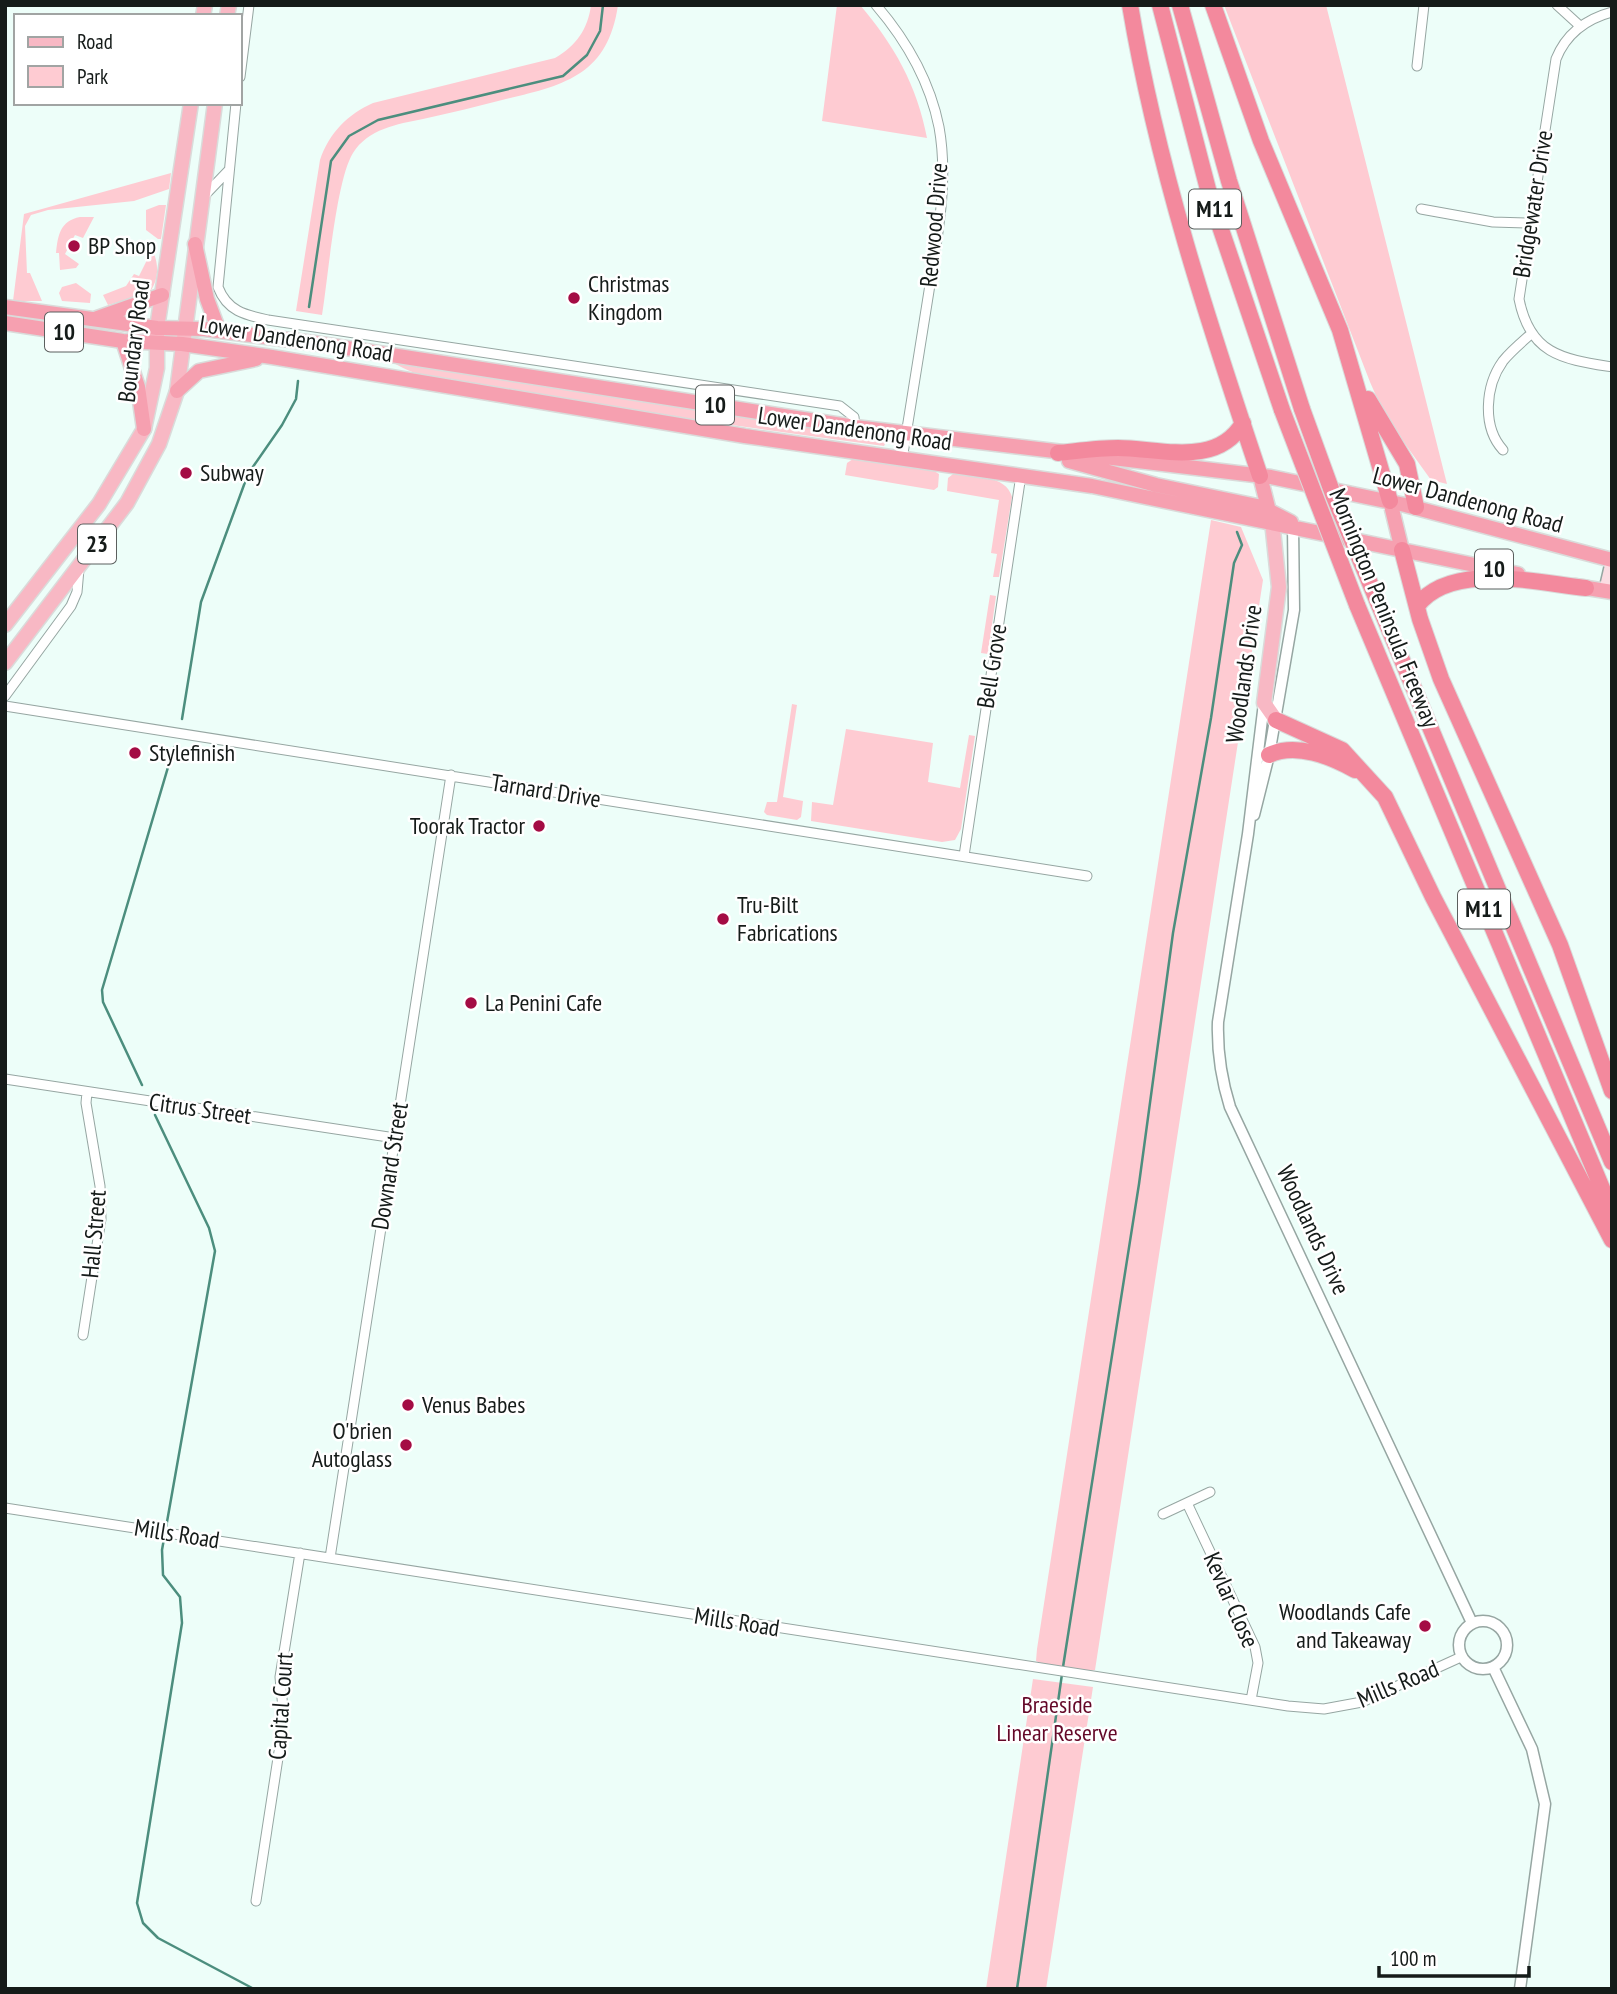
<svg xmlns="http://www.w3.org/2000/svg" width="1617" height="1994" font-family="'PT Sans Narrow',sans-serif">
	<rect width="100%" height="100%" fill="#edfef9"/>
	<path fill="#fecbd2" d="M591 5H618C608 74 566 85 506 99 478 106 451 113 423 119 397 124 368 129 353 153 336 180 328 279 322 315L296 311 320 160C329 133 348 114 373 103L555 58C576 46 588 29 591 5Z
		M837 5H860C894 45 917 85 927 138L822 121Z
		M1224 5H1326L1447 484 1431 480 1385 416 1370 382Z
		M171 173 169 189 134 201 48 210 31 215 25 226 27 273H30L42 301H13L24 214Z
		M159 205H166L161 239H158L146 230V210Z
		M80 217H94L83 238 75 235 65 254 79 264 76 268 60 270 59 253H56C58 235 60 221 80 217Z
		M147 248 153 251C159 265 159 280 149 293L108 305 103 295 126 286 134 274 139 276 150 254 145 251Z
		M76 283 91 294 90 303 62 301 59 293 62 287Z
		M392 362 856 434 884 440 885 444 884 446C775 431 666 416 557 400 511 393 430 386 392 362Z
		M853 459 934 471 939 474 938 487 934 490 845 475 847 463Z
		M953 474C972 477 1006 474 1012 497L999 577H993L997 554 991 553 999 500 947 491 948 478Z
		M1211 520 1241 527 1263 580 1095 1670 1090 1671 1042 1664 1036 1661 1037 1649Z
		M990 595 996 596 988 654 981 653Z
		M792 704 797 705 783 797 803 801 801 817 797 820 767 815 764 812 767 802H777Z
		M846 729 933 743 928 782 960 788 969 735 975 736 961 829 955 840 942 842 811 821 812 802 833 805Z
		M1033 1679 1093 1687 1046 1989H986Z"/>
	<g fill="none" stroke-linecap="round" stroke-linejoin="round">
		<path stroke="#4c8e7e" stroke-width="2.5" d="M309 307 331 161 349 136 378 120 563 76 587 55 600 31 603 5
			M182 719 201 602 248 474 282 425 296 399 298 381
			M142 1085 103 1002 102 990 174 747
			M155 1115 209 1228 215 1251 162 1550 163 1575 180 1597 182 1623 137 1903 143 1923 158 1938 254 1989
			M1063 1667 1139 1184 1173 933 1211 718 1234 563 1242 545 1237 532
			M1017 1989 1062 1674"/>
		<g stroke="#96a6a2" stroke-width="11">
			<path id="minor" d="M876 5C906 40 930 82 939 127 949 182 937 238 929 291 920 348 911 404 902 460
				M1557 5 1580 26
				M1612 12C1586 19 1566 34 1556 59L1519 299C1530 355 1563 359 1612 367
				M1417 66 1424 5
				M240 77 249 5
				M236 103 218 287C227 311 245 315 268 320L840 406 854 417 855 427
				M205 195 228 171
				M1421 209 1493 222 1529 223
				M1503 450C1482 427 1485 386 1503 361 1511 351 1522 342 1531 334
				M5 696 71 606 77 592 79 569
				M5 706 1087 876
				M964 856 1021 475
				M5 1079 395 1138
				M83 1335 101 1219 100 1186 86 1103 87 1092
				M1187 1503 1255 1647 1258 1663 1251 1700
				M5 1508 1288 1706 1324 1709 1362 1702 1461 1657
				M1163 1514 1210 1492
				M330 1558 451 775
				M256 1901 284 1719 280 1677 300 1553"/>
		</g>
		<g stroke="#96a6a2" stroke-width="13">
			<path id="tertiary" d="M1264 703 1248 834 1218 1022C1217 1052 1221 1078 1230 1107L1472 1623
				M1254 815 1269 755 1294 610 1293 526
				M1459 1645a24 24 0 1 1 48 0a24 24 0 1 1-48 0Z
				M1493 1667 1532 1749 1545 1804 1520 1989"/>
		</g>
		<g stroke="#96a6a2" stroke-width="15">
			<path id="secondary" d="M1605 591 1612 561"/>
		</g>
		<g stroke="#dadbda" stroke-width="17">
			<path id="primary" d="M203 16 205 5
				M227 16 229 5
				M1272 521 1279 587 1264 703 1276 720
				M5 625 99 504 144 429 157 368V328L191 103
				M5 663 127 503 159 444 177 391 215 103"/>
		</g>
		<g stroke="#dadbda" stroke-width="17">
			<path id="trunk" d="M195 244 207 299 219 331
				M5 307 157 328 204 329 314 343 855 427 1271 477 1405 505 1612 560
				M97 318 162 295
				M5 323 123 341 182 344 272 357 745 436 1092 486 1518 574
				M123 341 138 387 144 429
				M177 391 199 371 256 359
				M1069 461 1156 485 1262 507 1291 522
				M1260 476 1270 515
				M1390 501 1402 550
				M1575 586 1612 592"/>
		</g>
		<g stroke="#dadbda" stroke-width="18">
			<path id="motorway" d="M1130 5C1157 166 1208 321 1260 476
				M1160 5 1210 197 1282 410
				M1180 5 1229 181 1302 409
				M1213 5 1261 141 1340 330 1390 501
				M1368 399 1407 464 1416 507
				M1058 453C1078 451 1098 448 1118 448 1159 448 1217 468 1243 423
				M1402 550 1420 619 1441 679 1560 945 1612 1091
				M1357 605 1612 1212
				M1379 605 1612 1162
				M1417 606C1451 561 1537 583 1586 588
				M1276 720 1342 750 1385 797 1433 897 1612 1240
				M1269 755C1296 742 1332 757 1355 770"/>
		</g>
		<use href="#minor" stroke="#fff" stroke-width="9"/>
		<use href="#tertiary" stroke="#fff" stroke-width="10"/>
		<use href="#secondary" stroke="#fbdce2" stroke-width="12"/>
		<use href="#primary" stroke="#f8b8c4" stroke-width="14"/>
		<use href="#trunk" stroke="#f6a0b0" stroke-width="14"/>
		<use href="#motorway" stroke="#f3899d" stroke-width="16"/>
		<g stroke="#dadbda" stroke-width="18" stroke-linecap="butt">
			<path id="motorway-bridge" d="M1302 409 1334 497 1379 605
				M1282 410 1357 605"/>
		</g>
		<use href="#motorway-bridge" stroke="#f3899d" stroke-width="16"/>
	</g>
	<g fill="#a40c44" stroke="#fff" stroke-width="2.5">
		<circle cx="74" cy="246" r="7"/>
		<circle cx="574" cy="298" r="7"/>
		<circle cx="186" cy="473" r="7"/>
		<circle cx="135" cy="753" r="7"/>
		<circle cx="539" cy="826" r="7"/>
		<circle cx="723" cy="919" r="7"/>
		<circle cx="471" cy="1003" r="7"/>
		<circle cx="408" cy="1405" r="7"/>
		<circle cx="406" cy="1445" r="7"/>
		<circle cx="1425" cy="1626" r="7"/>
	</g>
	<g text-anchor="middle" stroke-width="5" stroke-linejoin="round" paint-order="stroke">
		<g fill="#fff" stroke="#5b5f5e" stroke-width="2">
			<rect x="1189" y="189.5" width="52" height="39" rx="5"/>
			<rect x="45" y="312.5" width="38" height="39" rx="5"/>
			<rect x="696" y="385.5" width="38" height="39" rx="5"/>
			<rect x="78" y="524.5" width="38" height="39" rx="5"/>
			<rect x="1475" y="549.5" width="38" height="39" rx="5"/>
			<rect x="1458" y="889.5" width="52" height="39" rx="5"/>
		</g>
		<g font-size="23" font-weight="bold" fill="#151b19">
			<text x="1215" y="217">M11</text>
			<text x="64" y="340">10</text>
			<text x="715" y="413">10</text>
			<text x="97" y="552">23</text>
			<text x="1494" y="577">10</text>
			<text x="1484" y="917">M11</text>
		</g>
		<g font-size="24" fill="#151b19" stroke="#fff">
			<text transform="translate(1533 204) rotate(-81)" y="8">Bridgewater Drive</text>
			<text transform="translate(934 225) rotate(-85)" y="8">Redwood Drive</text>
			<text transform="translate(296 339) rotate(9)" y="8">Lower Dandenong Road</text>
			<text transform="translate(134 341) rotate(-83)" y="8">Boundary Road</text>
			<text transform="translate(855 429) rotate(8)" y="8">Lower Dandenong Road</text>
			<text transform="translate(1468 500) rotate(15)" y="8">Lower Dandenong Road</text>
			<text transform="translate(1384 608) rotate(68)" y="8">Mornington Peninsula Freeway</text>
			<text transform="translate(992 666) rotate(-81)" y="8">Bell Grove</text>
			<text transform="translate(1244 674) rotate(-82)" y="8">Woodlands Drive</text>
			<text transform="translate(546 791) rotate(9)" y="8">Tarnard Drive</text>
			<text transform="translate(200 1109) rotate(8)" y="8">Citrus Street</text>
			<text transform="translate(390 1166) rotate(-81)" y="8">Downard Street</text>
			<text transform="translate(1313 1230) rotate(65)" y="8">Woodlands Drive</text>
			<text transform="translate(94 1234) rotate(-85)" y="8">Hall Street</text>
			<text transform="translate(177 1534) rotate(9)" y="8">Mills Road</text>
			<text transform="translate(1231 1600) rotate(66)" y="8">Kevlar Close</text>
			<text transform="translate(737 1622) rotate(9)" y="8">Mills Road</text>
			<text transform="translate(1398 1684) rotate(-23)" y="8">Mills Road</text>
			<text transform="translate(281 1706) rotate(-86)" y="8">Capital Court</text>
		</g>
		<g font-size="24" fill="#151b19" stroke="#fff" text-anchor="start">
			<text x="88" y="254">BP Shop</text>
			<text x="588" y="292">Christmas<tspan x="588" dy="28">Kingdom</tspan></text>
			<text x="200" y="481">Subway</text>
			<text x="149" y="761">Stylefinish</text>
			<text x="525" y="834" text-anchor="end">Toorak Tractor</text>
			<text x="737" y="913">Tru-Bilt<tspan x="737" dy="28">Fabrications</tspan></text>
			<text x="485" y="1011">La Penini Cafe</text>
			<text x="422" y="1413">Venus Babes</text>
			<text x="392" y="1439" text-anchor="end">O'brien<tspan x="392" dy="28">Autoglass</tspan></text>
			<text x="1411" y="1620" text-anchor="end">Woodlands Cafe<tspan x="1411" dy="28">and Takeaway</tspan></text>
		</g>
		<g font-size="24" fill="#640828" stroke="#fff">
			<text x="1057" y="1713">Braeside<tspan x="1057" dy="28">Linear Reserve</tspan></text>
		</g>
	</g>
	<rect width="1617" height="1994" fill="none" stroke="#151b19" stroke-width="14"/>
	<rect x="14" y="14" width="228" height="91" fill="#ffffff" stroke="#a1a4a3" stroke-width="2"/>
	<rect x="28" y="37" width="35" height="10" fill="#f8b8c4" stroke="#a1a4a3" stroke-width="2"/>
	<text x="77" y="49" font-size="21" fill="#151b19">Road</text>
	<rect x="28" y="66" width="35" height="21" fill="#fecbd2" stroke="#a1a4a3" stroke-width="2"/>
	<text x="77" y="84" font-size="21" fill="#151b19">Park</text>
	<path d="M1379 1966v10h150v-10" fill="none" stroke="#151b19" stroke-width="3.5"/>
	<text x="1390" y="1966" font-size="21" fill="#151b19" stroke="#ffffff" stroke-width="5" paint-order="stroke">100 m</text>
</svg>
